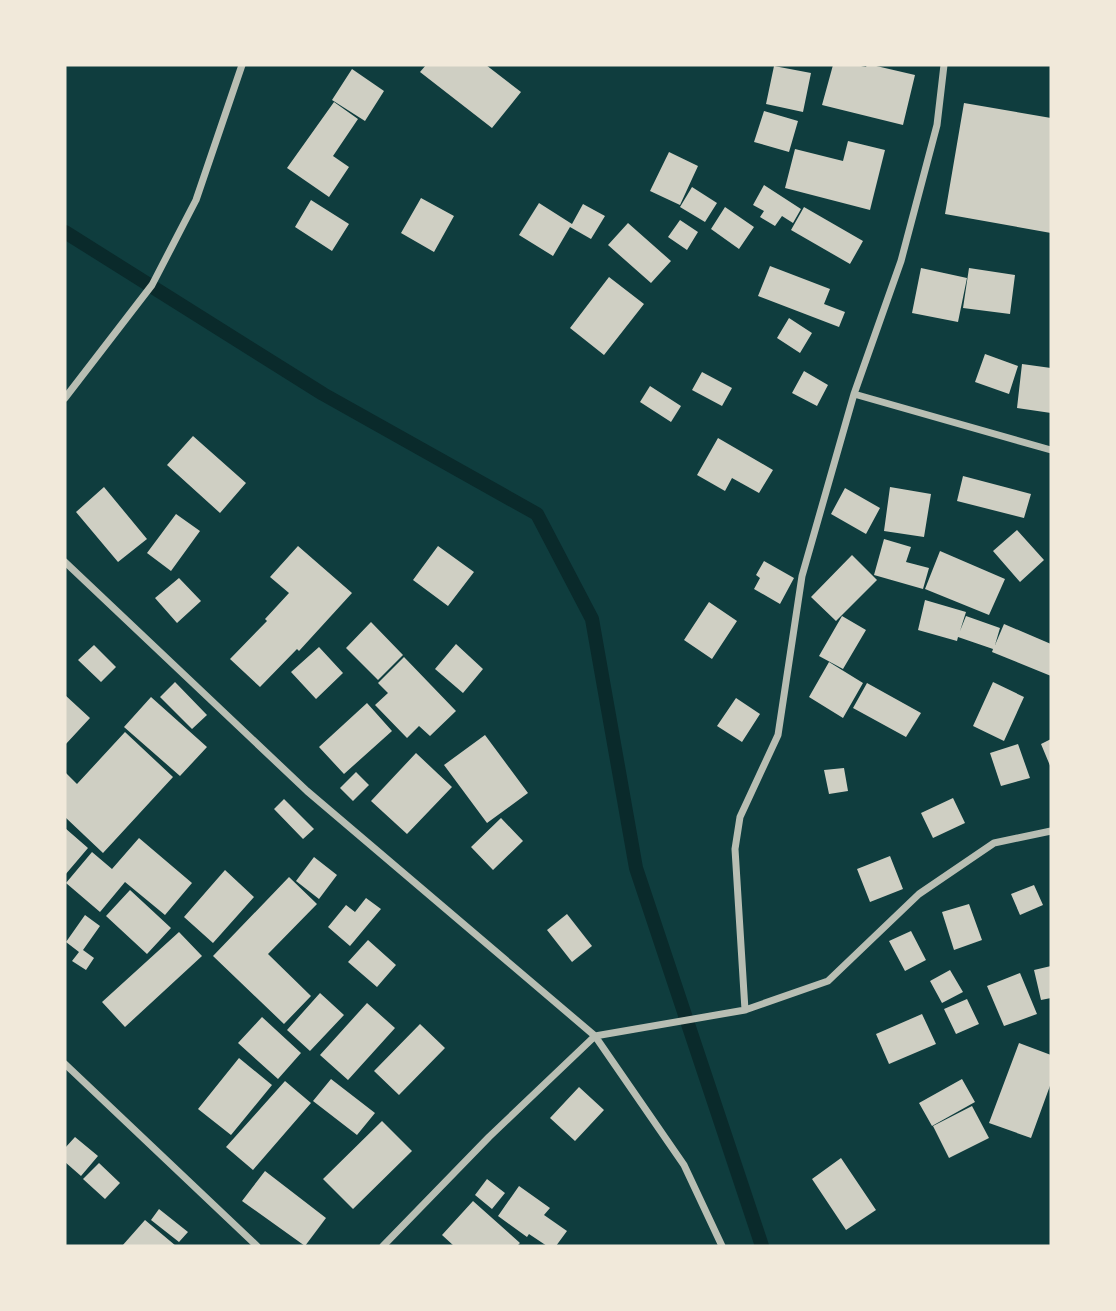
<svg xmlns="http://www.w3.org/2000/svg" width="1116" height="1311" font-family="Inter,sans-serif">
	<rect width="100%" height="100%" fill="#0f3d3e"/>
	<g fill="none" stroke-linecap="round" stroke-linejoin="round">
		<path stroke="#0a2a2b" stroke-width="14" d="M65 232 323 394 537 514 592 619 636 868 762 1246"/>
	</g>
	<path fill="#cfcfc3" d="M426 65H486L521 92 492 128 420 72Z
		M833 65H856L866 67 867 65H872L915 75 903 125 822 105Z
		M774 66 811 73 803 112 766 104Z
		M352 69 384 91 365 121 332 100Z
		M334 102 358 119 333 156 349 167 329 197 287 168Z
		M964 103 1051 118V233L945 214Z
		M764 111 798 121 789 152 754 142Z
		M848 141 885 150 870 210 785 188 795 149 843 161Z
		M669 152 698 166 680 205 650 191Z
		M764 185 801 209 793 223 782 216 775 226 760 217 764 211 753 205Z
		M692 187 717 203 705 222 680 207Z
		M421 198 454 216 434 252 401 233Z
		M311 200 349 224 332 251 295 227Z
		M539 203 572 224 583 204 605 216 591 239 570 227 553 256 519 235Z
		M725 207 754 227 739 249 711 229Z
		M804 207 863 241 850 264 791 230Z
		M680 220 698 232 687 250 668 237Z
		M628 223 671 261 651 283 608 245Z
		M770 266 830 289 824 304 845 312 839 327 758 296Z
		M921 268 967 278 958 322 912 313Z
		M969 268 1015 275 1010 314 963 308Z
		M609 277 644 304 604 355 570 328Z
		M789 318 812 333 800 353 777 338Z
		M985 354 1018 366 1009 394 975 382Z
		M1022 364 1051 368V413L1017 408Z
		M804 371 828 385 817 406 792 393Z
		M702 372 732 388 722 406 692 390Z
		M650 386 681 406 671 422 640 402Z
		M193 436 246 483 220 513 167 465Z
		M718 438 773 470 759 493 732 478 725 491 697 475Z
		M963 476 1031 494 1024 518 957 501Z
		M104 487 147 539 118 562 76 512Z
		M890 487 931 494 924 537 884 531Z
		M845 488 880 508 866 534 831 514Z
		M176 514 200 531 171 571 147 553Z
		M1017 530 1044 560 1020 582 993 551Z
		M884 539 911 547 906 562 929 568 923 589 874 575Z
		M298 546 352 593 299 651 297 649 260 687 230 659 267 621 265 619 289 593 270 577Z
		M438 546 474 572 448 606 413 580Z
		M940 551 1005 579 989 615 925 589Z
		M852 555 877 580 836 621 811 597Z
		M764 561 794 578 780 604 754 589 760 578 756 575Z
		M179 578 201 601 177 623 155 598Z
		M925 600 966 612 960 631 966 616 1000 628 995 645 1004 624 1051 644V676L992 652 993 649 958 637 957 641 918 630Z
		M709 602 737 621 712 659 684 640Z
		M842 616 866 630 843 669 819 656Z
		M371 622 403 655 378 680 346 648Z
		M456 644 483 669 463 693 435 669Z
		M94 645 116 667 101 682 78 660Z
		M319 647 343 673 316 699 291 672Z
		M404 657 456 711 430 736 419 726 407 738 375 705 388 693 378 683Z
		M829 662 863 683 843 718 809 697Z
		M175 682 207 715 192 729 160 697Z
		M993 682 1024 697 1004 741 973 726Z
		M867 683 921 713 906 737 853 708Z
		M65 695 90 718 65 745Z
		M151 697 207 747 180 776 124 727Z
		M736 698 760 714 742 742 717 726Z
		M367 703 392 731 344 774 319 747Z
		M125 732 173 777 103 853 65 817V772L77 784Z
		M485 735 528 793 487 823 444 765Z
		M1051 739V768L1041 744Z
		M1018 744 1030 778 1001 786 990 753Z
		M416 753 452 787 407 834 371 801Z
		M844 768 848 791 829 794 824 770Z
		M356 772 369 785 353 801 340 788Z
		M953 798 965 823 933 838 921 813Z
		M284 799 314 829 303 839 274 809Z
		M501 818 523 841 493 870 471 847Z
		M65 828 88 848 65 875Z
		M139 838 192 883 165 915 125 882 100 912 66 883 92 852 112 869Z
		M890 856 903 889 870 902 857 869Z
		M314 857 337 875 319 899 296 881Z
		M225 870 254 897 213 943 184 917Z
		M289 877 317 904 268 954 311 996 284 1024 213 956Z
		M1034 885 1043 905 1020 915 1011 894Z
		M130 890 171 928 147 954 106 916Z
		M366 898 381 909 350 946 328 927 346 905 355 912Z
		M969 904 982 940 954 950 942 912Z
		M567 914 592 946 572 962 547 930Z
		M85 915 100 926 83 950 94 958 86 970 72 961 79 952 66 942Z
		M911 931 926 960 905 971 889 941Z
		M179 932 202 956 125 1027 102 1002Z
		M368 940 396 965 377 987 348 962Z
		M1051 966V998L1041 1000 1034 970Z
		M950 970 963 992 942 1003 930 981Z
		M1020 973 1037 1014 1004 1026 987 986Z
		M320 993 344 1015 310 1051 287 1030Z
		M967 999 979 1024 956 1034 944 1009Z
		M367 1003 395 1028 348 1080 320 1055Z
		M922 1014 936 1044 889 1064 876 1034Z
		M262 1017 301 1053 278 1079 238 1043Z
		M420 1024 445 1048 399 1095 374 1071Z
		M1019 1043 1051 1055V1083L1031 1138 989 1123Z
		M239 1058 272 1085 231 1135 198 1109Z
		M331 1079 375 1113 357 1135 313 1101Z
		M962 1079 975 1102 932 1126 919 1103Z
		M285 1081 311 1103 253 1170 226 1147Z
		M579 1087 604 1110 575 1141 550 1118Z
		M972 1106 989 1138 949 1158 933 1126Z
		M382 1121 412 1151 353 1209 323 1179Z
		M75 1137 98 1156 81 1176 65 1162V1148Z
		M841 1158 876 1210 846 1230 812 1179Z
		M99 1163 120 1183 105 1199 83 1179Z
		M265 1171 326 1218 305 1246 242 1201Z
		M487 1179 505 1193 492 1209 475 1195Z
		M519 1186 550 1208 544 1215 567 1231 556 1246H547L529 1234 527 1237 498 1216Z
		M473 1201 520 1243 517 1246H454L442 1235Z
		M159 1209 188 1232 179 1242 151 1220Z
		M145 1220 176 1246H122Z"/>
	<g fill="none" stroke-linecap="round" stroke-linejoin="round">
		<path stroke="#b8beb3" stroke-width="7" d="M854 394 1051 450
			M65 398 152 285 196 200 242 65
			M65 562 307 791 595 1036 684 1165 722 1246
			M745 1010 735 849 740 817 778 735 802 576 854 394 901 261 937 125 944 65
			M65 1064 257 1246
			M383 1246 489 1137 595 1036 745 1010 828 981 919 894 994 843 1051 831"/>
	</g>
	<rect width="1116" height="1311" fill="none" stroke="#f1e9da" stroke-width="133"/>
</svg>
